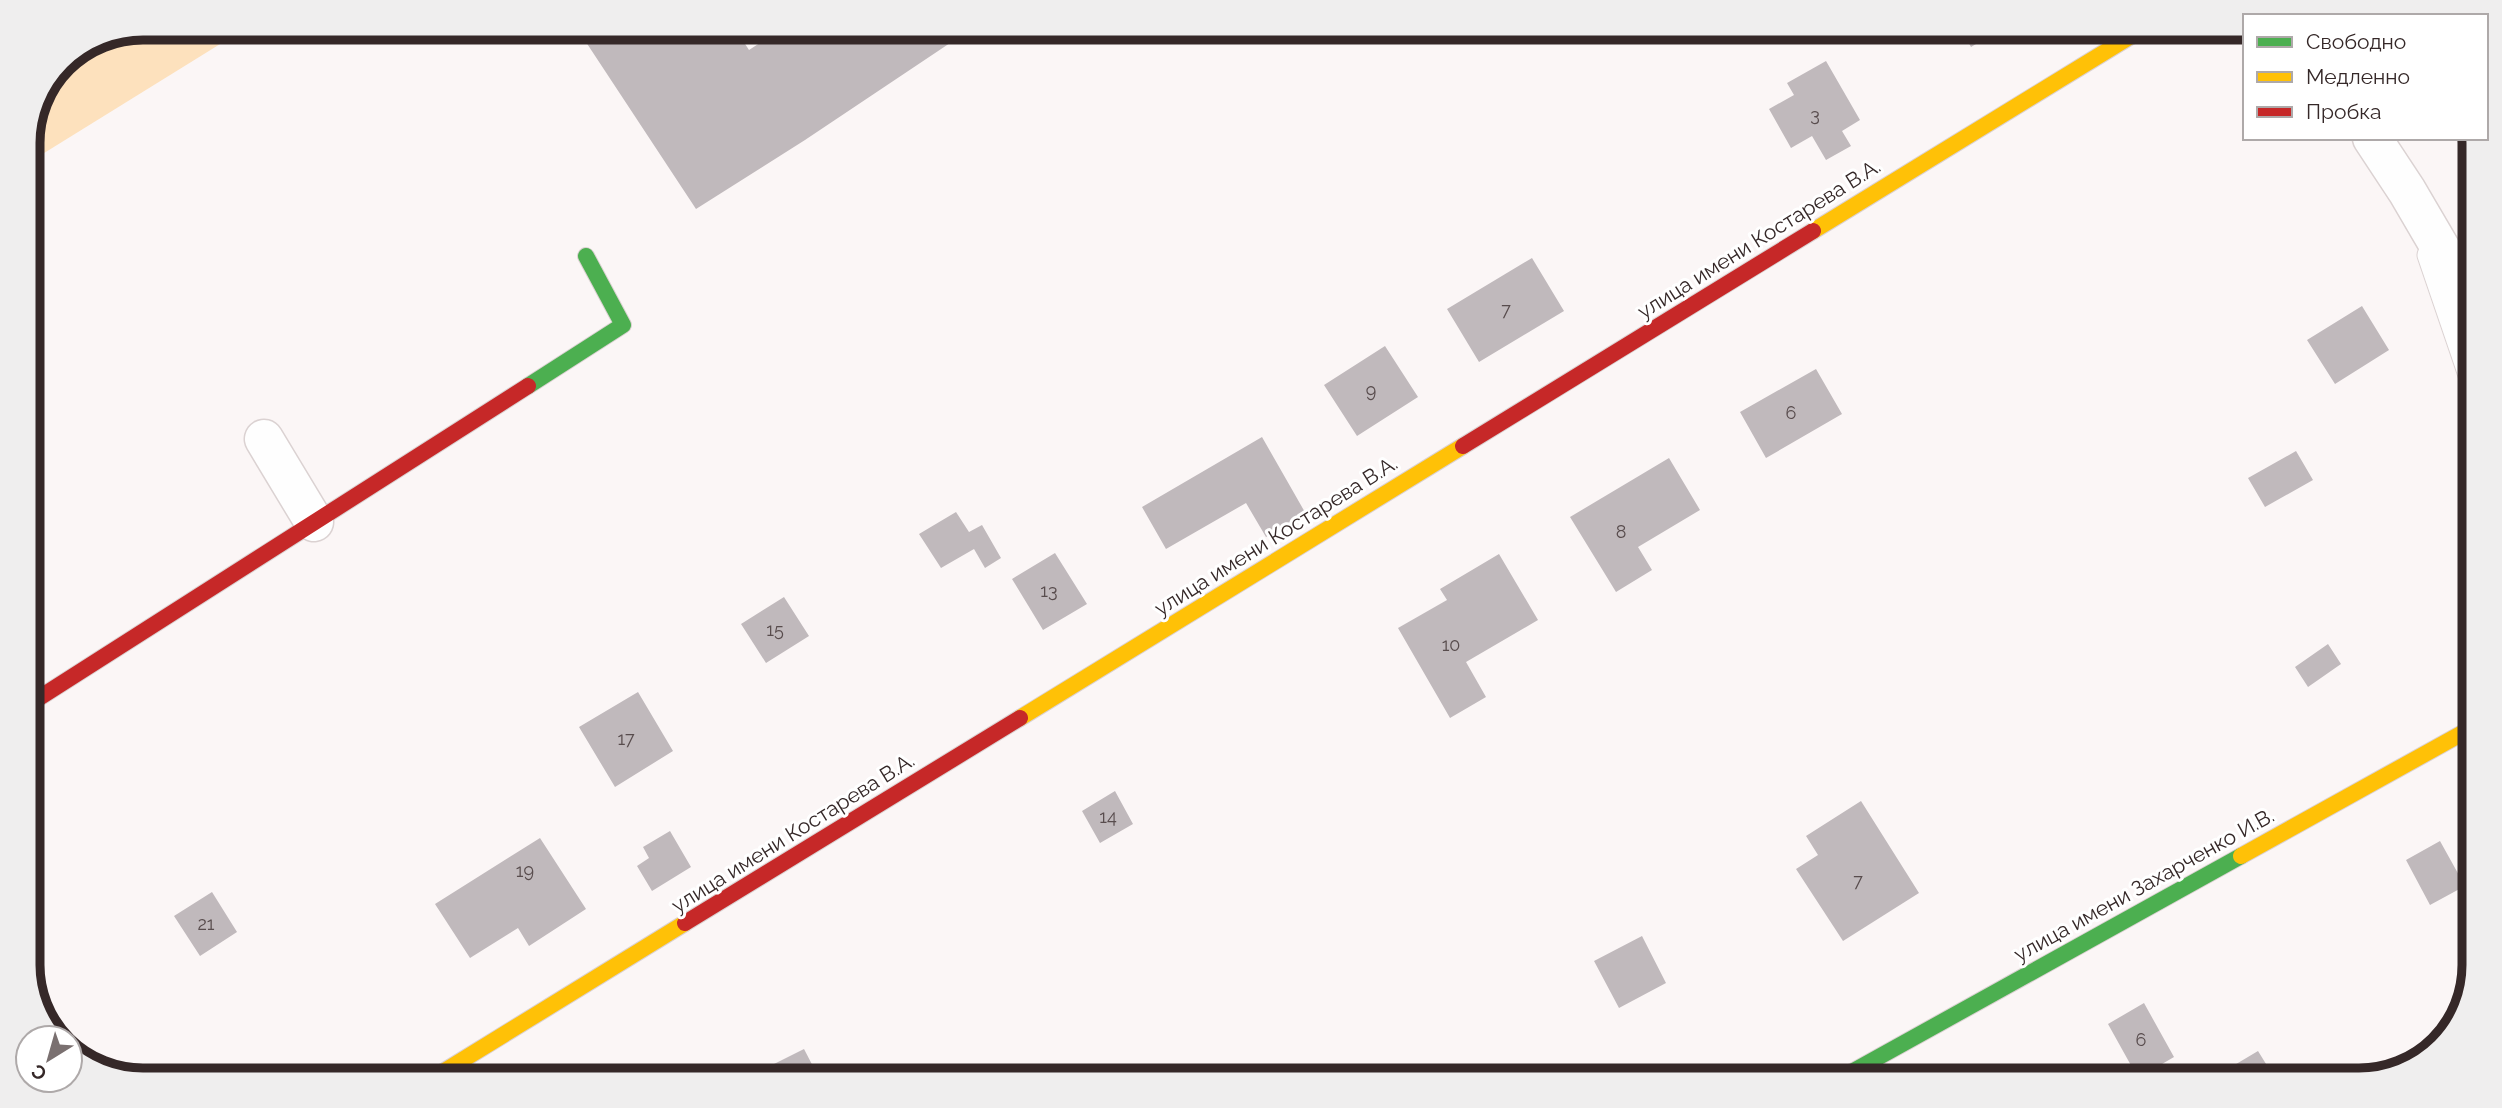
<svg xmlns="http://www.w3.org/2000/svg" width="2502" height="1108" font-family="Raleway,sans-serif">
	<rect width="100%" height="100%" fill="#fbf6f6"/>
	<path fill="#fde1bd" d="M143 28H246L28 163V136L62 61Z"/>
	<path fill="#c0b9bc" d="M578 30H736L749 50 778 31H968L805 140 696 209Z
		M1964 35H1991L1971 47Z
		M1826 61 1860 120 1842 131 1851 146 1826 160 1812 136 1791 148 1769 109 1794 95 1787 83Z
		M1532 258 1564 311 1479 362 1447 309Z
		M2362 306 2389 350 2335 384 2307 340Z
		M1385 346 1418 397 1357 436 1324 385Z
		M1816 369 1842 414 1766 458 1740 412Z
		M1262 437 1306 514 1266 537 1246 503 1166 549 1142 507Z
		M2296 451 2313 480 2265 507 2248 478Z
		M1669 458 1700 510 1638 547 1652 570 1616 592 1570 517Z
		M956 512 969 532 982 525 1001 558 985 568 974 549 941 568 919 534Z
		M1055 553 1087 604 1043 630 1012 579Z
		M1499 554 1538 620 1466 662 1486 697 1450 718 1398 628 1447 600 1440 589Z
		M784 597 809 636 766 663 741 624Z
		M2328 644 2341 664 2308 687 2295 667Z
		M638 692 673 751 615 787 579 727Z
		M1115 791 1133 824 1100 843 1082 811Z
		M1861 801 1919 893 1843 941 1796 869 1818 855 1806 836Z
		M670 831 691 867 652 891 637 866 649 858 643 847Z
		M540 838 586 909 529 946 518 928 470 958 435 904Z
		M2440 841 2465 886 2430 905 2406 860Z
		M212 892 237 932 200 956 174 916Z
		M1642 936 1666 983 1619 1008 1594 961Z
		M2144 1003 2174 1057 2138 1078 2108 1024Z
		M804 1049 817 1074H776L772 1065Z
		M2258 1051 2276 1080 2211 1079Z"/>
	<g fill="none" stroke-linecap="round" stroke-linejoin="round">
		<g stroke="#dbd2d2" stroke-width="25">
			<path id="lane" d="M2429 255 2471 378"/>
		</g>
		<g stroke="#dbd2d2" stroke-width="41">
			<path id="street" d="M2372 138 2407 191 2472 302
				M264 439 314 522"/>
		</g>
		<g stroke="#dbd2d2" stroke-width="18">
			<path id="fast" d="M528 386 623 325 586 256
				M1841 1078 2241 856"/>
		</g>
		<g stroke="#dbd2d2" stroke-width="18">
			<path id="slow" d="M1813 231 2131 36
				M1020 718 1463 446
				M2241 856 2468 730
				M443 1072 685 923"/>
		</g>
		<g stroke="#dbd2d2" stroke-width="18">
			<path id="jam" d="M1463 446 1813 231
				M28 705 528 386
				M685 923 1020 718"/>
		</g>
		<use href="#lane" stroke="#fefefe" stroke-width="23"/>
		<use href="#street" stroke="#fefefe" stroke-width="38"/>
		<use href="#fast" stroke="#4caf50" stroke-width="16"/>
		<use href="#slow" stroke="#ffc107" stroke-width="16"/>
		<use href="#jam" stroke="#c62828" stroke-width="16"/>
	</g>
	<g text-anchor="middle" stroke-width="6" stroke-linejoin="round" paint-order="stroke">
		<g font-size="18" fill="#584c4d">
			<text x="1815" y="121">3</text>
			<text x="1506" y="316">7</text>
			<text x="1371" y="397">9</text>
			<text x="1791" y="419">6</text>
			<text x="1621" y="538">8</text>
			<text x="1049" y="597">13</text>
			<text x="775" y="636">15</text>
			<text x="1451" y="651">10</text>
			<text x="626" y="745">17</text>
			<text x="1108" y="823">14</text>
			<text x="525" y="877">19</text>
			<text x="1858" y="887">7</text>
			<text x="206" y="930">21</text>
			<text x="2141" y="1046">6</text>
		</g>
		<g font-size="21" fill="#352828" stroke="#fff">
			<text transform="translate(1759 239) rotate(-32)" y="7">улица имени Костарева В.А.</text>
			<text transform="translate(1276 536) rotate(-32)" y="7">улица имени Костарева В.А.</text>
			<text transform="translate(793 833) rotate(-32)" y="7">улица имени Костарева В.А.</text>
			<text transform="translate(2144 885) rotate(-29)" y="7">улица имени Захарченко И.В.</text>
		</g>
	</g>
	<path d="M0 0H2502V1108H0ZM143 40H2359A103 103 0 0 1 2462 143V965A103 103 0 0 1 2359 1068H143A103 103 0 0 1 40 965V143A103 103 0 0 1 143 40Z" fill="#efeeee" fill-rule="evenodd"/>
	<path fill="none" stroke="#352828" stroke-width="9" d="M143 40H2359A103 103 0 0 1 2462 143V965A103 103 0 0 1 2359 1068H143A103 103 0 0 1 40 965V143A103 103 0 0 1 143 40Z"/>
	<rect x="2243" y="14" width="245" height="126" fill="#ffffff" stroke="#aea9a9" stroke-width="2"/>
	<rect x="2257" y="37" width="35" height="10" fill="#4caf50" stroke="#aea9a9" stroke-width="2"/>
	<text x="2306" y="49" font-size="21" fill="#352828">Свободно</text>
	<rect x="2257" y="72" width="35" height="10" fill="#ffc107" stroke="#aea9a9" stroke-width="2"/>
	<text x="2306" y="84" font-size="21" fill="#352828">Медленно</text>
	<rect x="2257" y="107" width="35" height="10" fill="#c62828" stroke="#aea9a9" stroke-width="2"/>
	<text x="2306" y="119" font-size="21" fill="#352828">Пробка</text>
	<g transform="translate(49 1059) rotate(217)"><circle r="33" fill="#ffffff" stroke="#aea9a9" stroke-width="2"/>
	<path d="M0-5L12 26L0 18L-12 26Z" fill="#7a7070"/>
	<text y="-10" font-size="19" font-weight="bold" text-anchor="middle" fill="#352828">С</text>
	</g>
</svg>
